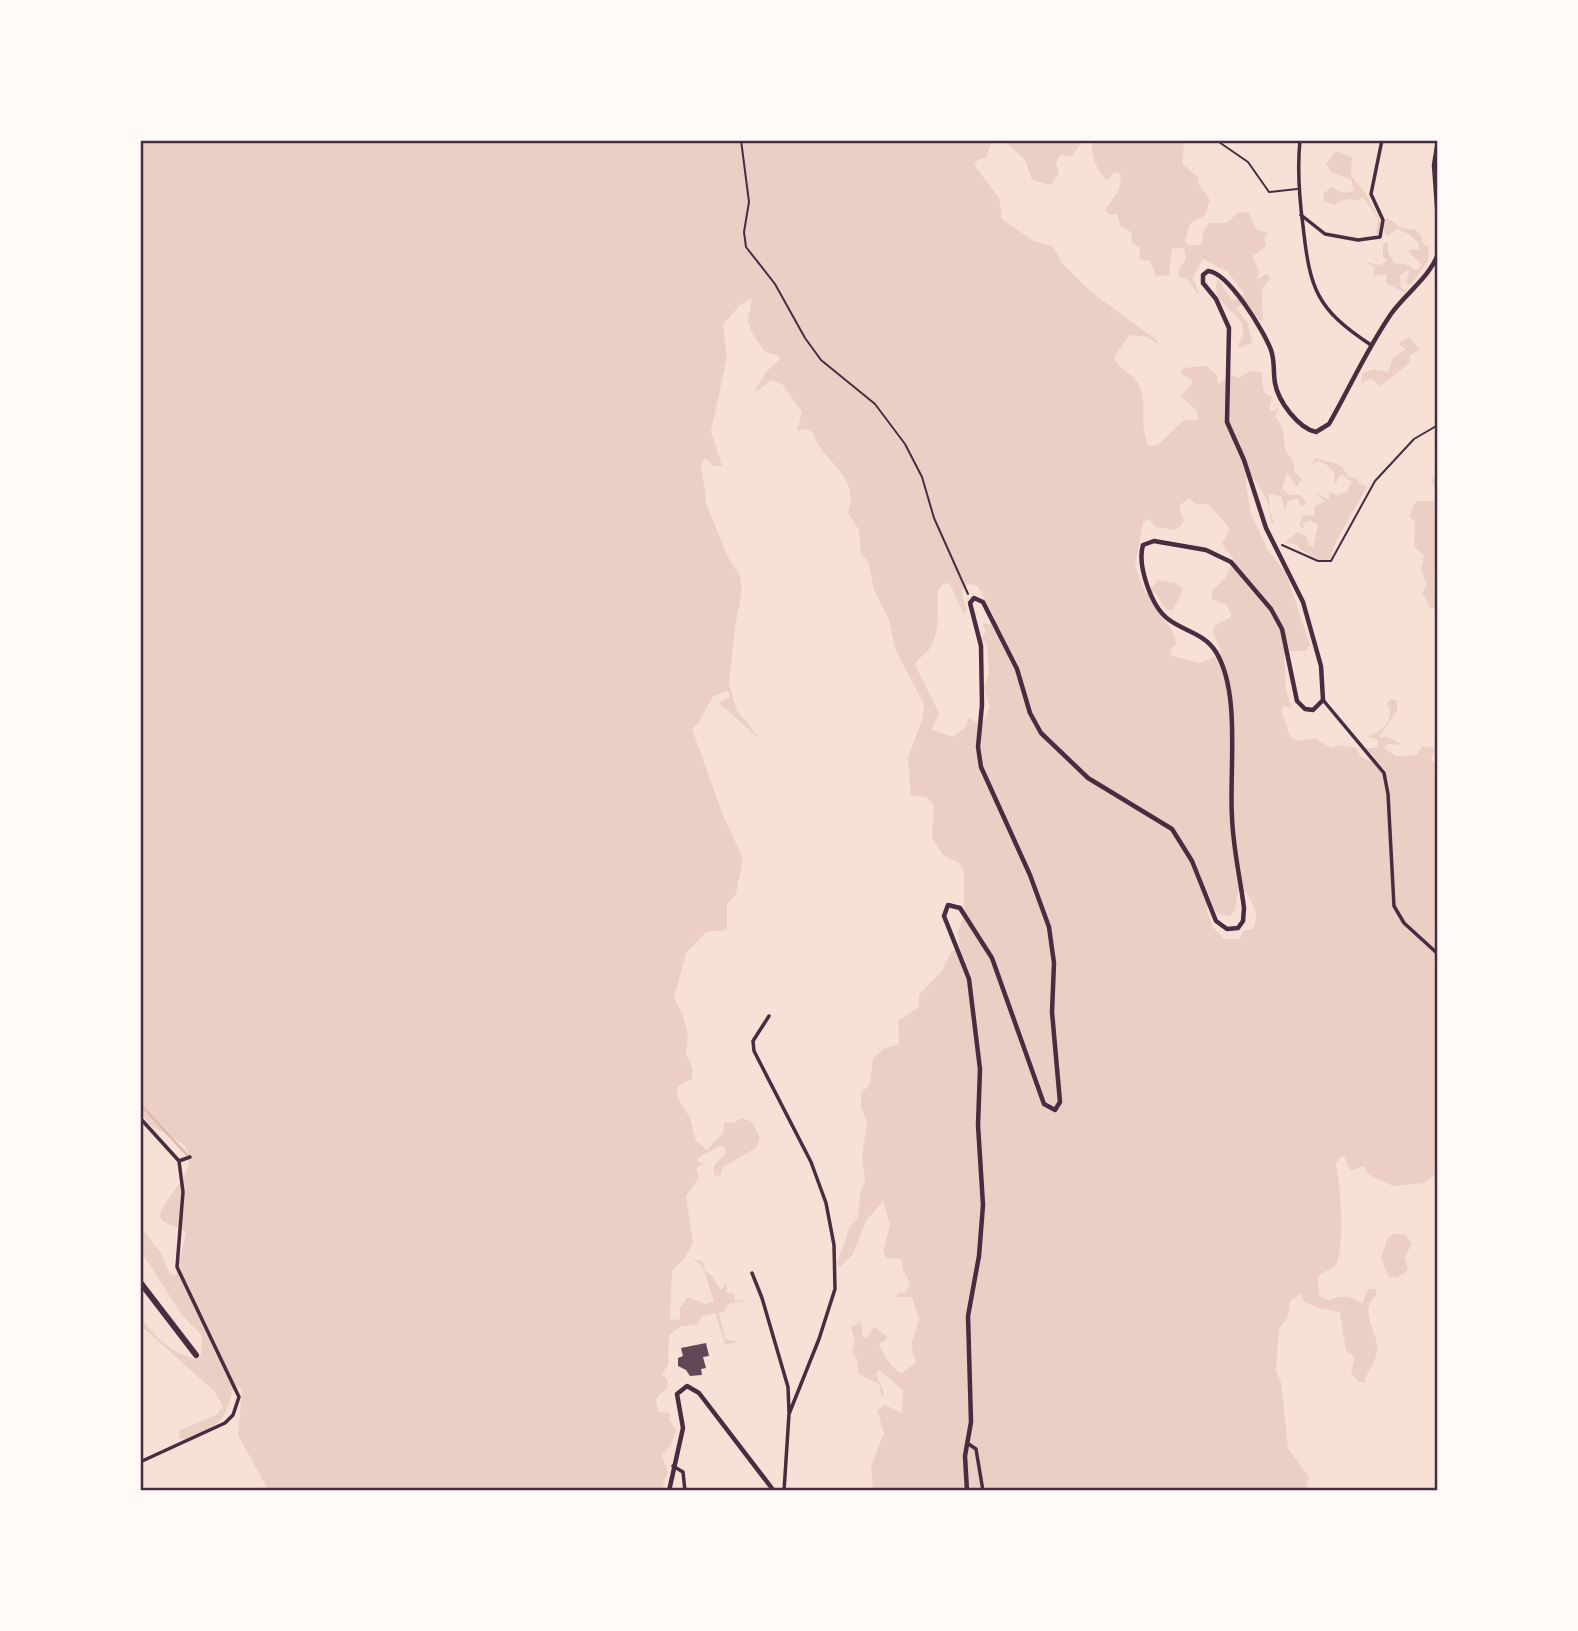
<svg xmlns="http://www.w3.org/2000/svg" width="1578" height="1631" font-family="'Varela Round',sans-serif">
	<rect width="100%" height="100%" fill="#f7e1d7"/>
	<path fill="#ebcfc5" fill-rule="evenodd" d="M140 140H992L986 158 979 159 974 165 999 198 1002 219 1034 241 1052 246 1063 264 1091 292 1158 341V344L1147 337 1129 335 1114 358C1119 370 1135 374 1140 387 1148 408 1138 426 1149 446L1158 445 1184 420H1198L1197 411 1181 396 1192 383V380L1181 374 1183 368 1206 366 1217 375 1218 385 1230 374 1239 378 1250 371 1261 372 1264 392 1272 397 1269 409 1272 412 1279 407 1275 416 1282 427 1286 452 1293 460 1295 472 1302 479 1297 487 1287 473 1282 488 1289 495H1301L1306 502 1302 507 1297 498 1288 501 1285 511 1281 496 1269 494V507L1274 524 1272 525 1267 500 1253 477 1245 478 1251 513 1267 549 1286 573 1310 645 1306 651H1287L1284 655 1286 691 1292 708 1284 706 1281 710 1290 736 1298 741 1315 738 1331 748 1340 745 1356 748 1361 757 1372 762 1375 757 1365 748H1377L1378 740 1367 736C1383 732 1396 718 1387 703L1391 699 1397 701V711L1379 737H1388L1404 745 1388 744 1384 748 1396 756 1417 755 1422 746 1432 747 1435 750 1431 759 1438 767V1173L1424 1183 1393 1186 1369 1175 1364 1166 1350 1171 1344 1156 1340 1157 1336 1164C1340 1187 1346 1246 1335 1266L1318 1276 1319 1296 1328 1300C1340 1295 1352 1295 1362 1304L1368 1289H1375L1377 1295C1356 1312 1380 1331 1377 1352 1375 1364 1367 1371 1364 1383L1359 1382 1351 1373 1355 1357 1346 1351 1340 1312 1319 1308 1303 1301 1302 1293 1290 1301 1288 1317 1279 1329 1276 1371 1281 1382 1288 1448 1309 1477 1305 1491H873L871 1466 884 1433 877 1410 885 1405 902 1413 903 1390 879 1370 876 1374 884 1392 882 1397 879 1384 858 1374 857 1360 852 1351 855 1341 851 1327 861 1322 863 1337 866 1339 874 1327 887 1336 886 1340 879 1344C883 1354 891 1369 902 1373L916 1363 911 1344 919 1320 912 1297H896L898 1293H905L910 1283 903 1270 902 1259 887 1258 883 1252 890 1225 883 1201 866 1221 853 1254 840 1267 837 1263 850 1226 858 1218 860 1194 865 1181 862 1155 867 1123 861 1107V1093L870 1084 873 1058 885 1048 899 1044 898 1021 919 1007V995L942 971 951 952 960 948 957 931 964 918V872L959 863 943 855 932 837 934 805 926 797 911 796 908 758 923 717 924 704 895 649 889 620 874 590 869 563 861 554 859 530 848 513C861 475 822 462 813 433L807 429 797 431 802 412 783 385 772 380 753 394 766 372 780 359 777 355 765 352 752 333 748 321 752 298 739 306 723 325 727 358 711 431 722 466H714L705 458 701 465 707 506 728 557 740 576 742 590 735 627 729 683 737 711 761 740 719 703 730 697 728 691 713 696 699 722 692 729 723 815 743 859 736 894 727 905V930L706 932 686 953 674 998 683 1015 688 1036 686 1054 693 1069 692 1079 678 1086 677 1097 690 1118 696 1141 707 1150 723 1133 724 1122 733 1123 741 1118 751 1121 760 1137 756 1148 723 1167 720 1176 714 1175V1165L726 1154 725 1148 720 1146 698 1158V1162L704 1163 696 1168 699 1178 686 1196 693 1242 685 1258 672 1271 670 1319 680 1320V1307L688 1297 705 1304 714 1301 702 1265 691 1259 703 1262 705 1271 711 1275 721 1290 727 1283 726 1292 734 1294 735 1301 754 1298 729 1304 724 1312 719 1313 725 1339 736 1341 735 1343 725 1344 715 1313 702 1316 697 1325 682 1326 669 1335 668 1365 662 1374 668 1381 667 1388C660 1398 652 1392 659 1412L670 1413 669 1420 676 1430 672 1443 662 1455 668 1472 663 1483 665 1491H269L238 1435 242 1390 237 1386 233 1389C227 1413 224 1422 201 1433 193 1437 187 1441 179 1438L180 1430 216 1415 223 1406 214 1391 140 1325V1317C155 1337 170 1352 195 1359L201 1355 202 1336 182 1315 140 1250V1226L160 1252 170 1274 176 1275 186 1233C180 1226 168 1226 162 1220 150 1206 207 1172 183 1144L150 1125 140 1114ZM1189 498 1196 504H1208L1230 529 1222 544 1234 560 1225 578 1212 591V600L1226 604 1231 614 1230 618C1200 630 1219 634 1221 654L1200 663 1172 656 1170 650 1176 645 1173 632 1150 600 1155 592 1166 610H1173L1183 589 1176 583 1158 580 1146 594 1135 566 1143 522 1149 519 1155 527 1176 530 1184 522 1179 506ZM944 583 950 584 964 615 966 608 961 591 968 584 978 586 995 619 989 625 982 622 986 632 979 640 987 644C986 658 994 674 983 687L990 707 981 725 969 718 965 728 953 737 932 730 939 713 915 665C918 657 926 655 930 648 941 629 937 611 938 590ZM1238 891 1246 892C1253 905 1260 914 1253 929L1243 931 1240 939H1224L1213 927 1206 909 1211 907 1219 914 1230 916 1235 910Z
		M1003 140H1179L1184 145 1182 164 1199 178 1198 183 1210 200 1205 215 1190 224 1185 241 1188 245H1201L1204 230 1209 223H1226L1239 212 1249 213 1257 230 1268 232 1264 238 1266 246 1253 256 1259 272 1257 279 1267 274 1270 278 1262 289 1263 321 1259 320 1246 303 1236 308 1248 323 1252 343 1239 348 1238 344 1244 336C1243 332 1242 322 1239 319 1229 308 1210 297 1218 279L1233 301 1244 294 1228 272 1203 259 1193 277 1200 297 1188 280 1179 276V270L1186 259 1184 248 1172 249 1169 275 1156 276 1150 261 1139 259 1140 248 1132 243 1131 232 1121 227 1117 214 1110 215 1105 210 1119 190 1121 175 1114 172 1107 181C1097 169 1091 159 1092 142L1081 143 1072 156 1060 155 1056 163 1059 174 1051 185 1032 180 1025 160Z
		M1336 151 1352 157 1351 176 1366 194 1381 223 1388 218 1401 228 1416 230 1422 237 1423 244 1429 247 1428 261 1411 284 1406 283 1409 269 1400 276 1401 288 1406 290 1405 293 1386 283V274L1374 276V267L1364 262 1381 265 1387 260 1383 257V244L1388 242V252L1394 263 1408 265 1417 271 1422 265 1409 252 1411 249 1419 250V244L1409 234 1397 229 1387 236 1383 227 1379 234H1376L1378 219 1363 197 1358 201C1349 198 1342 199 1334 205L1324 201 1323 194 1332 187 1343 193 1354 191 1351 179 1332 173 1326 164Z
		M1409 337 1420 350 1410 355 1409 363 1381 386 1371 379 1361 383 1363 373 1373 369 1388 372 1393 358 1406 349 1398 344Z
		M1315 458C1327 462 1343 461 1348 477L1356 478 1360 484 1367 486C1361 500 1328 550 1331 559L1321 561 1301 550 1296 544 1284 543 1298 532 1306 536 1309 546 1313 547 1318 525 1310 520 1303 523 1304 528 1299 526 1303 515 1315 516 1314 506 1325 501 1315 492 1329 500V491L1336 495 1347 492 1352 482 1341 474 1335 485 1334 472 1327 465 1318 461 1312 464Z
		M1438 475V606L1431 609 1422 593 1427 585 1421 569 1424 555 1414 546 1415 522 1409 516 1416 501H1435L1436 493 1432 482 1433 477Z
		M1393 1234H1405L1412 1243 1405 1257 1408 1270 1397 1278 1389 1277 1381 1259 1387 1239Z"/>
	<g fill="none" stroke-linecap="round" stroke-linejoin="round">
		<path stroke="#dcb8b0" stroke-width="2.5" d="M140 1104 189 1157"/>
	</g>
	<path fill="#644757" d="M706 1343 709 1356 703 1357 706 1368 701 1369 702 1375 690 1376 686 1370 678 1366V1358L683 1356 681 1348Z"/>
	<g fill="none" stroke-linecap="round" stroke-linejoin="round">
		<path stroke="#4a2c40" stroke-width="2" d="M741 140 749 202 744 232 746 247 775 284 805 338 821 360 875 404 905 444 922 477 934 518 968 594
			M1282 545 1318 561H1331L1375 481 1414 439 1438 425"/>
		<path stroke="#4a2c40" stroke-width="2" d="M1216 140 1248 162 1269 192 1297 189"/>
		<path stroke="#4a2c40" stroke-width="3.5" d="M1300 140C1297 170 1299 196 1303 226 1310 289 1316 309 1371 345
			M1301 215 1325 234 1358 240 1380 237 1383 220 1371 194 1382 140
			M1323 700 1384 773 1388 794 1394 906 1404 923 1438 954
			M769 1016 753 1041 754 1051 811 1162 826 1203 834 1245 835 1289 819 1339 789 1414 784 1491
			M140 1118 179 1161 183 1192 177 1267 239 1397 233 1415 225 1423 140 1462
			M179 1161 190 1157
			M752 1273 762 1298 788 1387 789 1412
			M967 1443 976 1449 983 1491
			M673 1466 683 1472 685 1491
			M140 1490 141 1491"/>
		<path stroke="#4a2c40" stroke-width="4.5" d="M1438 140 1434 165 1438 221
			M669 1491 683 1428 677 1394 687 1386 699 1393 774 1491
			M967 1491 965 1456 971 1422 968 1316 979 1256 983 1205 978 1125 980 1069 969 979 944 916 948 905 960 908 992 958 1044 1104 1055 1110 1060 1102 1052 1012 1054 963 1049 927 1030 875 981 767 978 747 982 705 981 646 970 603 974 598 983 602 1017 669 1030 713 1041 733 1088 778 1172 829 1192 861 1216 921 1227 929 1238 928 1243 921 1244 908C1240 877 1233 848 1232 817 1229 770 1241 693 1216 652 1204 633 1185 632 1168 619 1151 606 1137 565 1143 545L1154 541 1206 550 1231 562 1271 609 1282 629 1297 701 1305 709 1313 710 1323 700 1321 666 1303 602 1266 528 1244 460 1227 422 1229 328 1216 299 1203 283V275L1208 271C1228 272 1264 331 1271 350 1275 361 1273 372 1275 383 1278 401 1298 428 1316 432L1329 424C1350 387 1367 349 1391 314 1405 294 1429 278 1438 254"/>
		<path stroke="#4a2c40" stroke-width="6" d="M140 1282 196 1355"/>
	</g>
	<rect width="1578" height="1631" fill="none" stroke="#fffaf5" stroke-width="284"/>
	<rect x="142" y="142" width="1294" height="1347" fill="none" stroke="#4a2c40" stroke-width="2.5"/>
</svg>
